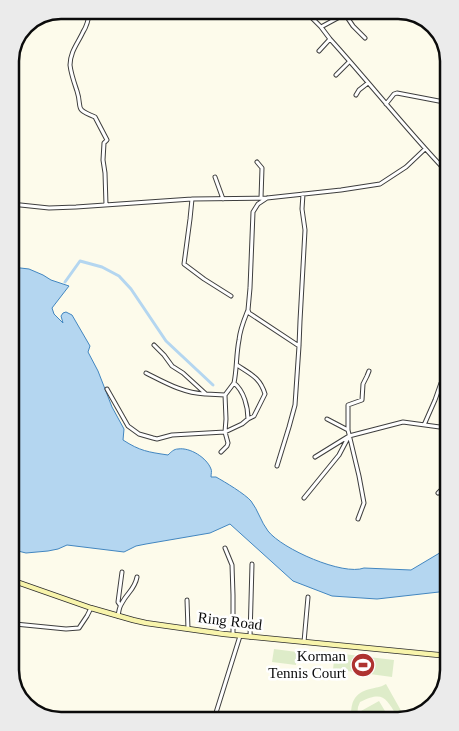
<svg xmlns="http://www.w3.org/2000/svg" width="459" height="731" font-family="'Times New Roman',serif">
	<rect width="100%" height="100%" fill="#fdfbeb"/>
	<path fill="#deecc9" d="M274 649 297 652 296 665 272 662Z
		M335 653 394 660 392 677 333 669Z
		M386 684 404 716H397C385 697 383 691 360 702L358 707 357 717H351C351 702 354 693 370 689 377 687 379 688 386 684Z
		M379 701 388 716H364L361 711Z"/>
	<path fill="#b4d6f0" stroke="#4286c0" d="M12 267 29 269 43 275 51 280 69 286 52 308 54 314 63 323 61 316 63 313 66 312 72 315 90 346 88 352 98 371 112 407 124 429 123 440C140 451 148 452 168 455 171 452 174 449 178 449 190 447 207 458 211 469 212 471 211 474 211 477H216C225 482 245 494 251 501 258 510 261 522 268 531 282 549 343 576 364 568L411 570 448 548V587L439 592 377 599 332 596 293 581 230 524 210 533 146 544 136 546 124 552 67 545 58 549 48 551 26 553 14 550Z"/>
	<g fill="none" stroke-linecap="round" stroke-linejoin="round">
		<path stroke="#b4d6f0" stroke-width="3" d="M65 282 80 261 102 267 119 276 131 289 166 341 213 385"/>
		<g stroke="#3e3e3e" stroke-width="5">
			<path id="minor" d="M90 10C89 17 87 26 83 32 78 43 70 52 70 65 71 74 74 82 77 91 83 109 73 108 95 117L107 140 104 143 103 160 105 173 106 205
				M304 10 321 27 330 39C369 82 405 128 445 170
				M345 14 353 26 365 38
				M321 27 345 14 360 10
				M319 51 330 39
				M336 75 349 62
				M356 95 359 90 368 83
				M386 104 394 94 397 93 444 102
				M257 162 262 168 261 198
				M215 177 223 199
				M267 198 258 204 253 212 250 288 248 310 249 313 299 346
				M192 199 190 219 184 264 204 279 231 296
				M11 204 49 208 76 207 192 199 267 198 341 190 380 184 406 167 425 149
				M154 345 164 355 172 366 183 373 206 394 225 395
				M237 365C250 374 260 377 265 394L254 416 248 419
				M146 373C166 383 183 393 205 394
				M107 389 128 426 139 434 153 438 157 439 172 435 225 432 242 424 248 419C248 407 244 391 234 383 237 369 236 355 239 340 240 329 244 320 248 310
				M327 419 348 430
				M424 425 435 400 441 383
				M221 452 227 446 228 443 225 432 226 419 225 395 234 383
				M315 457 349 436 403 422 447 428
				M277 466 289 427 295 405 299 346 300 321 305 230 302 209 303 194
				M438 493 447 484
				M304 498 339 455 349 436
				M358 519 364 503 359 476 348 430V405L362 400 363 384 367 376 369 371
				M225 548 232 565 233 595V635
				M187 600 188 629
				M120 605 118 602 122 572
				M118 616C119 611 119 607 122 603 127 593 135 589 137 577
				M15 624 66 629 79 628 87 616 91 608
				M250 637 252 564
				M304 642 308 597
				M214 719 240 636"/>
		</g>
		<g stroke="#2d2d2d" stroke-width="6">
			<path id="secondary" d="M14 581 91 608 133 620 146 623 224 634 449 656"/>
		</g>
		<use href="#minor" stroke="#fff" stroke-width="3"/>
		<use href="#secondary" stroke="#f8f4ab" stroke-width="4.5"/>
	</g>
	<defs>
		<g id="stadium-disc" transform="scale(1.25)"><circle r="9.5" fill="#ae3230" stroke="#fff"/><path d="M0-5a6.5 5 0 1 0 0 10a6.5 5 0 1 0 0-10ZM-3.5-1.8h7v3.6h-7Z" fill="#fff"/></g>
	</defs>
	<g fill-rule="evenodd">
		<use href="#stadium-disc" x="363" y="665"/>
	</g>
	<g text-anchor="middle" stroke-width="5" stroke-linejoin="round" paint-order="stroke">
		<g font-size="15" fill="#0b0b0b" stroke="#fff">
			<text transform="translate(230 621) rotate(7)" y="5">Ring Road</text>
		</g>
		<g font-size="15" fill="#0b0b0b" stroke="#fff" text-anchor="end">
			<text x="346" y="661">Korman<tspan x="346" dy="17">Tennis Court</tspan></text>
		</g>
	</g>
	<path d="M0 0H459V731H0ZM61 19H398A42 42 0 0 1 440 61V670A42 42 0 0 1 398 712H61A42 42 0 0 1 19 670V61A42 42 0 0 1 61 19Z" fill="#ebebeb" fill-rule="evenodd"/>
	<path fill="none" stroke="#0b0b0b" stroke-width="2.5" d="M61 19H398A42 42 0 0 1 440 61V670A42 42 0 0 1 398 712H61A42 42 0 0 1 19 670V61A42 42 0 0 1 61 19Z"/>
</svg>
